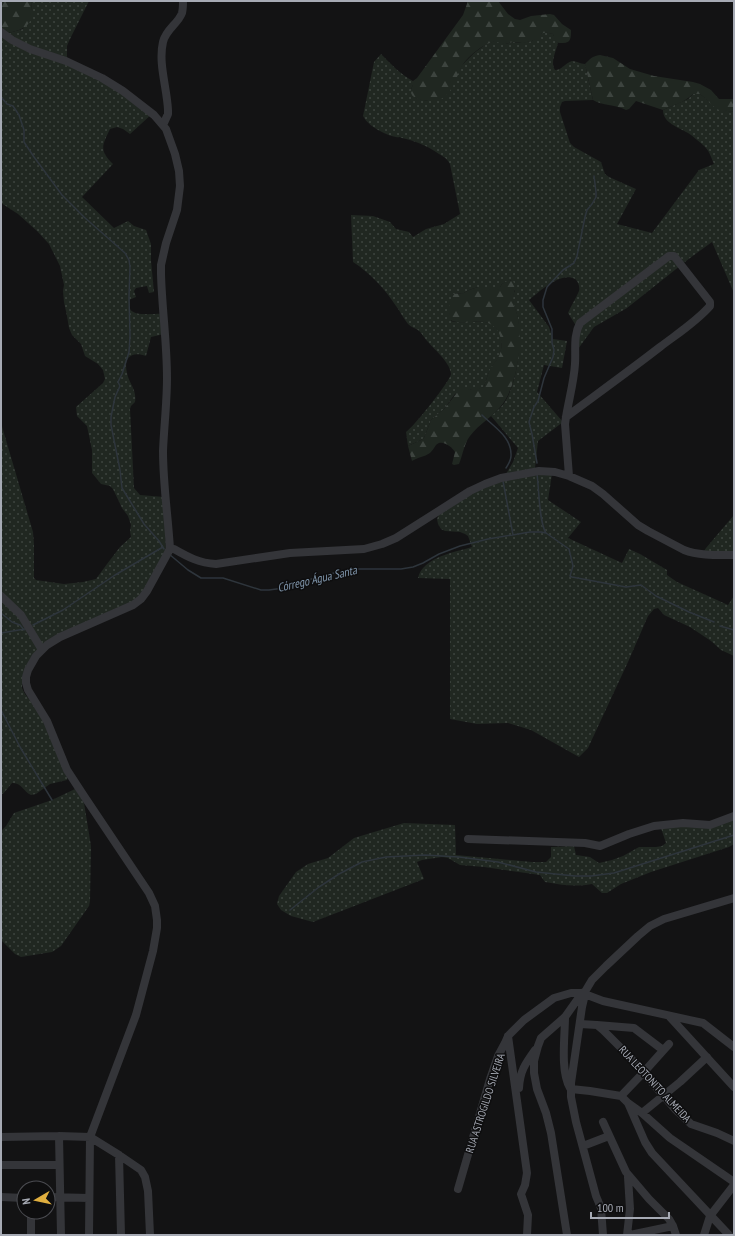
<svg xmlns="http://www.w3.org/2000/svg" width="735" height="1236" font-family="'PT Sans Narrow',sans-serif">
	<defs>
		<pattern id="grass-dots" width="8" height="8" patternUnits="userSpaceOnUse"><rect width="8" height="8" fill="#202721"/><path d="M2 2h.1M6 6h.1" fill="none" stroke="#3d443f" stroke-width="1.8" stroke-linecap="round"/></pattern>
		<pattern id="forest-firs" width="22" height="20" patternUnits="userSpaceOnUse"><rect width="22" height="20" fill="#202721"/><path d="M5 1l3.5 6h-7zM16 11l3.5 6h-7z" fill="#3d443f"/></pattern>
	</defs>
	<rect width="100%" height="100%" fill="#131314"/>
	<path fill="url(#grass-dots)" d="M31 1H89L69 41 67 46V60L93 74 153 113 130 134 123 129 117 127 110 129C103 144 98 150 113 164L82 197 114 228 128 221 134 226 146 230 151 244V261L154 292 149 293 147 286 136 288 134 291 136 297 129 300C129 303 129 307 130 309 134 317 156 313 164 314V334L151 337 146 356C132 351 123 357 127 373 129 384 137 389 135 402L131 406 130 409 134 488 140 495 164 497 166 550 140 596 134 602 54 637 25 669 22 678V688L25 694 42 716 68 776 67 780 50 784 36 794 31 795C24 792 21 782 12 783L3 794 1 793V423L33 532 34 544V578L36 580 64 584 83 582 96 579 107 564 120 547 131 537 130 531 131 525 128 516 122 508 113 489 110 486 101 484 92 473V450L87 426 77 416 76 407 103 383 105 379 103 370 98 364 85 356 81 344 72 335 69 328 67 316 64 302 63 291 64 285 60 266 49 244 37 231 18 214 1 203V32L5 34 23 29 32 9Z
		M545 32 553 34 556 41 558 43C556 51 550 63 555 70 562 70 565 63 572 61 577 61 580 64 585 64L593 100 565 101 562 102 560 107V112L570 143 574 147 601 162 605 174 609 177 636 189 617 224 652 233 699 170 714 164C711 157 709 150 703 145 698 141 693 136 688 133 678 127 663 123 663 110L688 99 693 94H700C711 102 720 115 734 111V247L733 261 734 265V293L712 242 690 258 627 308 594 327 578 349V329L568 313C571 306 576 298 579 291 580 287 578 281 575 279 561 271 539 292 529 300L549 327 553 339 567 341 562 368 544 365 537 392 563 422 538 441 535 468 506 474 513 462 518 448 491 416C497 411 504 405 507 398 518 378 521 342 518 320 517 310 509 300 515 291L511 280 502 284 500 287H478L469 290 464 293 453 294 451 321C462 324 473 321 485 322 501 324 505 344 499 356 497 361 494 363 492 367 488 372 486 381 484 387L476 390 471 389 455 394 444 409 431 420 424 438 421 440 408 446 406 432C413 428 451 380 451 374 450 361 431 347 424 337 422 335 421 332 418 330 415 328 411 327 408 324 403 318 400 311 396 306 385 289 370 273 353 262L351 215 373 216 390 222 396 229 409 232 413 237 426 229 444 224 460 214 450 164C447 158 442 156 436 152 427 146 413 140 402 138 397 136 402 138 396 137 385 135 368 126 363 116L374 62 381 54C391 64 400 74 413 81V85L411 89 416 98 427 101 460 69 462 65 474 53 486 44 495 41 505 44 513 42 520 43 532 41 540 34Z
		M552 474 548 500 581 522 568 538 622 563 629 549 640 554 667 570V575L677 582 728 605 734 596V656L721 650 711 641 690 627 664 615 658 608 654 609 648 616 628 662 588 748 579 757 531 730 508 723 477 724 450 719V579L418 578C423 557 455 552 472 547L468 536 465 534 460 532 445 531 441 529 438 524 437 519 440 512 463 497 508 478Z
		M734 515V552L704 551 706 548Z
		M75 789 84 803 91 846 90 901 89 906 61 946 52 952 21 957 15 954 1 940V831L6 826 14 813 52 800Z
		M734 817V844L729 847 651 872 621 884 607 893H602L592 884C575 887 561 885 545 882L540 875 484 867 460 865 448 858 442 857 422 860 417 862 424 879 313 922 291 916 281 910 277 904 279 896 296 872 308 864 328 858 354 838 404 823 455 825 456 855 532 862H546L551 857V847L574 846 576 855 590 857 599 863 612 860 623 856 639 847H656L662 846 666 843 659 822 714 824Z"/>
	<path fill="url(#forest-firs)" d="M1 1H31C35 26 26 29 5 34L1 32Z
		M468 1H498L508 14 515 19 520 20 531 16 550 14 554 15 562 24 571 30C571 38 571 44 561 43 558 43 557 43 555 40 554 39 554 36 553 34 538 30 542 36 532 41 529 42 525 42 523 43 519 43 517 42 514 42 511 42 507 44 504 44 500 44 497 41 493 42 483 44 466 58 462 66 456 77 453 93 441 99 431 103 403 101 413 85V81L417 78 463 15Z
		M600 55 613 58 630 69 654 76 693 82 700 84 711 90 719 99H734V111C718 116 712 103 700 94H693C684 103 673 105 663 110L636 101 629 109 626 110C614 104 603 106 593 100L585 64C590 59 592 56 600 55Z
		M509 280 513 281C518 291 511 294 514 304 515 309 517 313 518 318 523 343 517 387 501 406 492 417 479 424 470 436 464 444 463 454 459 464L454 465 452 464 455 452C452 447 442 439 436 445 434 448 432 451 430 453 424 457 418 457 412 461L408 446 421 440 424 438 431 420 444 409 460 389C469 389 475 390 484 387 486 381 488 372 492 366 494 363 497 360 499 356 505 343 500 324 484 322 472 321 461 325 450 320L448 310 453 294 464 293 469 290 478 287H500L502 284Z"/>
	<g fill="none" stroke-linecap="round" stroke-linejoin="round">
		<path stroke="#2e353c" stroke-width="1.5" d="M1 97 7 104 13 106 19 115 24 130V142L34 157 62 195 84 217 125 253 129 260 130 267 129 297 130 336 129 352 122 374 118 382 120 386 115 397 111 417V425L120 470 122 488 144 524 159 541 164 549
			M482 415C494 427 512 437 511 456 511 460 508 465 506 468
			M537 463 532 434 529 422 534 407 538 401 544 378 553 357 554 350 552 343V329L543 307V300L547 287 563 270 574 263 577 256 585 217 587 210 592 204 596 197V192L594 176
			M537 474C539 488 539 523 546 533
			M503 481 513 535
			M169 554 188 570 201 578H223L261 590H269L284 588 321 576 352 569H401L413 567 423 563 439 554 460 546 488 539 530 532H541L546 533 569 549 573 566 570 576 572 577 626 587 641 585 656 596 689 612 714 622
			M1 613 12 622 20 625 24 630
			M33 625 63 610 115 575 163 547
			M720 626 734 630
			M1 633 25 629
			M1 710 20 747 52 800
			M290 910 319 887 339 874 362 862 386 857 425 855 459 857 498 862 536 872 575 876H591L614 873 734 835"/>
		<path stroke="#343539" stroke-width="8" d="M1 32 12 40 30 49 66 61 102 78 123 91 154 115 166 129 175 154 179 171 180 186 177 210 166 243 161 265V274C162 309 167 343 167 378 167 402 164 427 163 451 163 484 168 516 170 549
			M163 125 168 114V110C167 88 158 63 163 42 166 29 178 24 182 13 183 9 183 5 183 1
			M566 417C597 394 629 371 660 347 677 334 696 322 710 306V302L674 256H669L580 323C573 336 576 350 575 364 574 381 569 399 566 417L565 424 569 476
			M1 596 21 615 42 650
			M468 839 585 843 600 846 629 834 654 826 683 823 710 825 734 816
			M669 1016 734 1087
			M565 1017C565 1036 560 1071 570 1088
			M580 1024 597 1025 603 1030 627 1054 676 1110 691 1124 717 1133 734 1141
			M597 1025 634 1028 663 1050
			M508 1036 527 1173 525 1185 521 1194 528 1215 527 1235
			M519 1088C520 1071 525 1064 535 1050
			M571 1089 590 1091 621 1096 628 1103 645 1142 652 1153 729 1235
			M621 1096 643 1073 669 1044
			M628 1103 642 1113 670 1138 734 1182
			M642 1113 680 1082 707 1057
			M603 1122 626 1172 649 1199 669 1219 673 1226 676 1235
			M59 1136 61 1235
			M1 1137 59 1136 90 1137 119 1155 141 1170 145 1177 148 1191 150 1235
			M583 1146 609 1136
			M119 1155 121 1235
			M1 1165H59
			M458 1189 490 1079 498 1056 505 1043 508 1036 524 1020 554 998 571 993H582L603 1001 703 1023 734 1047
			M1 1197 24 1198
			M48 1197 89 1198
			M31 1212V1235
			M89 1235 90 1137 136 1015 153 951 157 928V920L155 906 149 893 84 796 67 770 47 721 28 690 26 683V677L28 670 36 656 47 645 60 637 133 605 141 599 147 591 170 549H174C188 557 199 563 216 564L290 553 364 549 382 544 396 538 470 491 485 484 501 478 539 471 555 472 569 476 592 486 603 494 638 525 648 531 684 550C699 556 718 555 734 555
			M567 1235 551 1133 546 1113 537 1089 534 1073V1061L538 1046 541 1038 565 1017 582 993
			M603 1235 601 1208 596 1196 576 1122 571 1097V1083L582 1007 586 990 592 980 606 966 638 936 650 926 664 919 734 898
			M627 1235 630 1209 628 1177
			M630 1235 673 1226
			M704 1235 710 1216 734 1185"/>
	</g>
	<g text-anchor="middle" stroke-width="3" stroke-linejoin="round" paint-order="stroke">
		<g font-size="11" fill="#a6aab4" stroke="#0e0e0f">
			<text transform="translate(655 1084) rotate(47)" y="4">RUA LEOTONITO ALMEIDA</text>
			<text transform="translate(485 1103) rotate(-72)" y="4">RUA ASTROGILDO SILVEIRA</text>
		</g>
		<g font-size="12" font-style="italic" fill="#8096ac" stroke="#0e0e0f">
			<text transform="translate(317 579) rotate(-13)" y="4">Córrego Água Santa</text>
		</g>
	</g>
	<rect width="735" height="1236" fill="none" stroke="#a6aab4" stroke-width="4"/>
	<g transform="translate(36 1200) rotate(261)"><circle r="19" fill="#0e0e0f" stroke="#4b4c51"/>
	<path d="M0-3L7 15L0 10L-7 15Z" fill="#e0af3f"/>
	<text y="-6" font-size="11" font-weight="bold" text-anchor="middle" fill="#a6aab4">N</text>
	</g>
	<path d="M591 1212v6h78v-6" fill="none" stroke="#a6aab4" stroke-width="2"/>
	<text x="597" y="1212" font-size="12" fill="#a6aab4" stroke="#0e0e0f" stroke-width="3" paint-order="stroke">100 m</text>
</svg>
